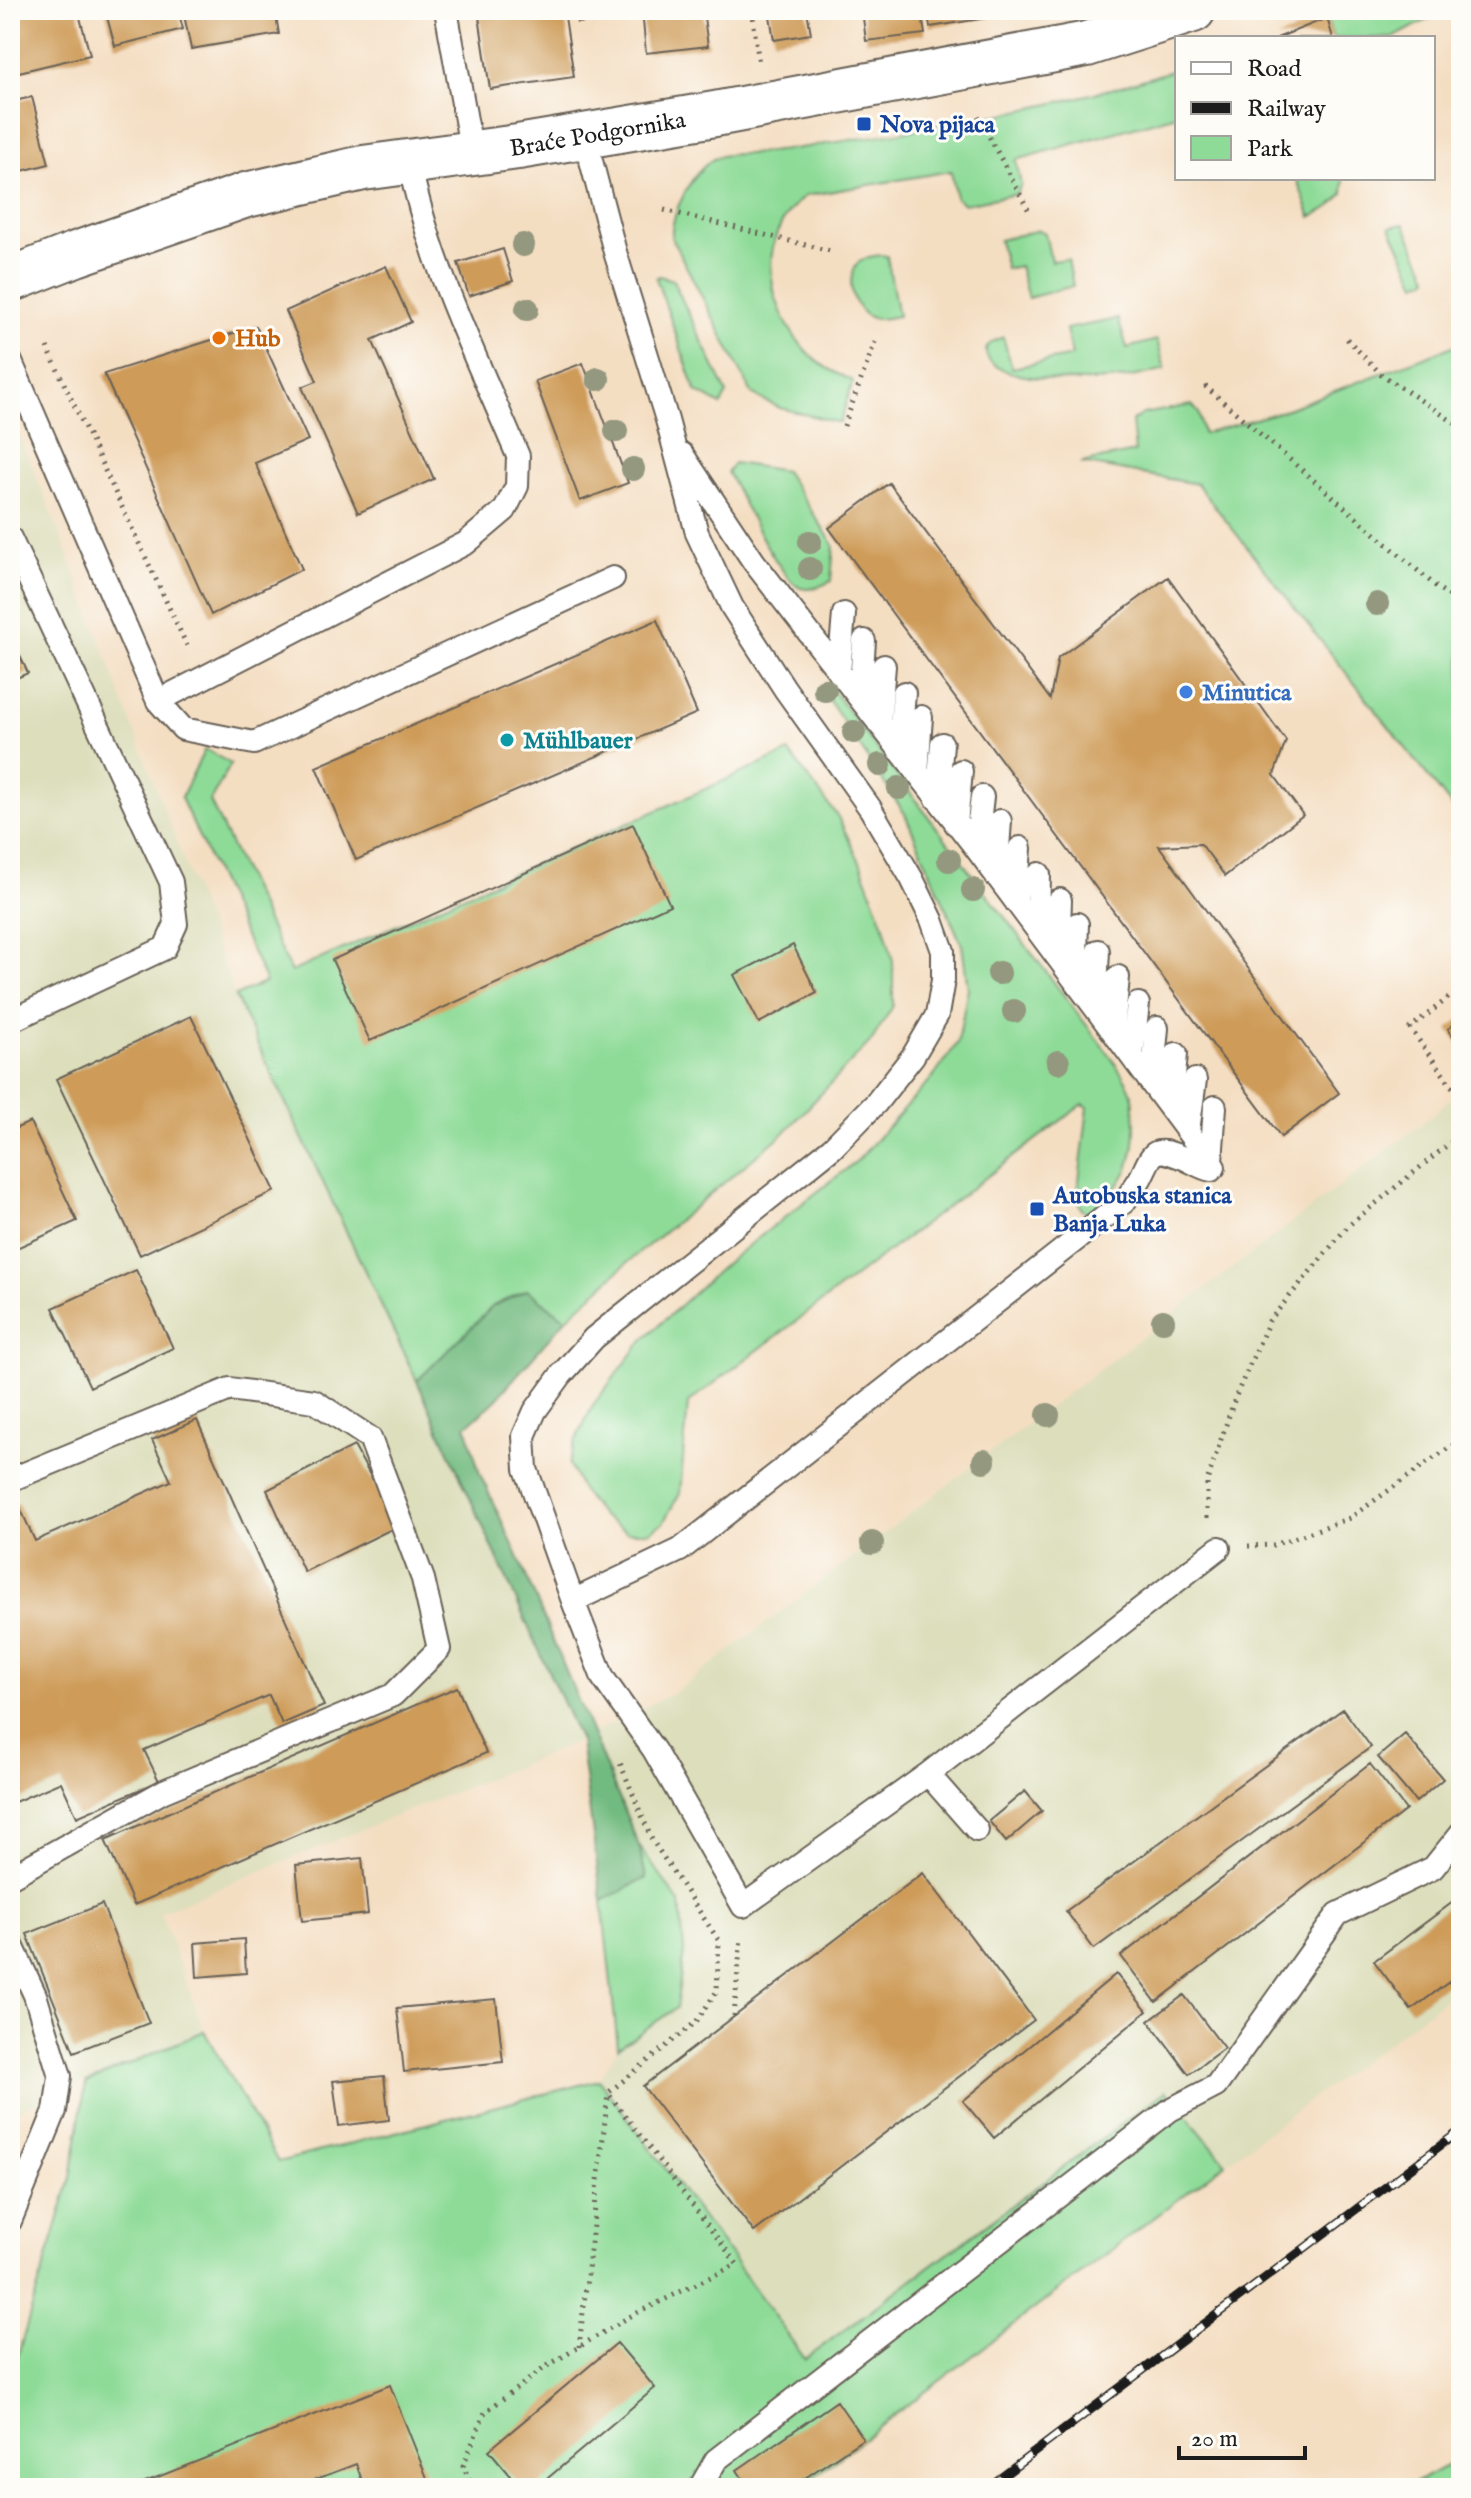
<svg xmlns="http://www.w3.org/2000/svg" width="1471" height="2498" font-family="'IM FELL English',serif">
	<rect width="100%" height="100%" fill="#fdfcf7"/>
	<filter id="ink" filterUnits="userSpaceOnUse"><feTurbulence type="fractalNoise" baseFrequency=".0125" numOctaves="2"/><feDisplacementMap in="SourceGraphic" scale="16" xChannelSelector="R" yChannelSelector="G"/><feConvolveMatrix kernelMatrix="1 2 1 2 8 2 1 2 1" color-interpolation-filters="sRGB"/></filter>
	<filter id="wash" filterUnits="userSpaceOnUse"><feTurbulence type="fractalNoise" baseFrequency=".006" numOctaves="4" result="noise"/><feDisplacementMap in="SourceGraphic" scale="32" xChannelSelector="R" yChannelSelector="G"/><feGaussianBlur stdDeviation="1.8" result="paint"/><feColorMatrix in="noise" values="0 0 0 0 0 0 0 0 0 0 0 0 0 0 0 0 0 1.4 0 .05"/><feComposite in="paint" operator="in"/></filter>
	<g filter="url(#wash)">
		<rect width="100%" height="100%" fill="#f4dec2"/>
		<path fill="#dddebc" d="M10 415 51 511 235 996 417 1381 580 1741 160 1912 204 2031 10 2114Z
			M1450 1098 1461 1107V1987L1226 2163 1166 2091 805 2360 737 2264 599 2080 618 2048 676 2008 680 1903 639 1846 593 1733 677 1691 1437 1112Z"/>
		<path fill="#8edb98" stroke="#557c5a" stroke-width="2" d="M1332 10H1445L1393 38H1333L1327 18Z
			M1177 69V115L1016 160 1021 185 1016 194 964 204 956 198 951 171 805 196C752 238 767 311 810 355 822 367 838 374 853 381L840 423 780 408 753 395 672 239C669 215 694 166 718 157 730 153 747 155 760 153 790 150 820 145 850 140 963 123 1068 105 1177 69Z
			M1296 178H1344L1343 194 1330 207 1311 217Z
			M1404 224 1429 278 1417 283 1390 227Z
			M1039 230 1045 233 1051 261 1068 259 1073 286 1028 298 1019 266 1006 269 999 240Z
			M881 255 887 256 898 316C890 317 880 321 872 318 853 312 844 279 858 263 863 257 874 256 881 255Z
			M659 276 673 280 676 287 727 393 721 405 696 391 656 278Z
			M1118 319 1127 348 1157 340 1165 369C1138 377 1113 382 1084 381 1065 381 989 379 986 353 985 344 996 340 1003 337L1012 368 1072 356 1066 329Z
			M1461 343V818L1197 484 1081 463 1135 452 1132 421 1143 414 1192 405 1199 413 1203 434 1279 412Z
			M734 463 785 471 834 545 831 581C821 586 812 591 801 588 781 582 739 494 727 472Z
			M827 683 1110 1056C1118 1068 1128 1081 1132 1094 1135 1104 1134 1116 1135 1126 1135 1166 1123 1188 1090 1211L1087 1212 1082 1210 1077 1198 1088 1107 1083 1104 688 1403 680 1493 663 1523 648 1532H627L602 1516 582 1491 569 1464 576 1440 593 1405 643 1340 725 1264 858 1160 935 1075 958 1042 968 988 962 945 905 814 820 687Z
			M205 749 231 764 210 801 291 972 789 752 838 817 860 862 884 925 893 961V1006L872 1040 784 1133 627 1263 566 1319 527 1290 493 1306 417 1381 235 996 266 982 181 798Z
			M639 1846 680 1903 684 1952 676 2008 618 2048 602 1901 646 1878Z
			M204 2031 278 2162 599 2080 737 2264 805 2359 1166 2091 1226 2163 799 2488H10V2381L71 2178 86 2083Z
			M1461 2458V2488H1405Z"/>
		<path fill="#72bb80" stroke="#476c4e" stroke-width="2" d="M527 1290 566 1319 492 1404 466 1426 480 1474 517 1554 639 1846 646 1878 602 1901 580 1741 417 1381 493 1306Z"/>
		<g id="blocks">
			<path fill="#ce9b59" d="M10 10H78L90 55 19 72 17 64 10 66Z
				M105 10H178L183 29 115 46Z
				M183 10H275L279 34 191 49Z
				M478 10H564L574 77 490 89Z
				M575 10H627V17L577 23Z
				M642 10H703L708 46 646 53Z
				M769 10H807L811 34 774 40Z
				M862 10H921L925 34 866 41Z
				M927 10H998L999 16 930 27Z
				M1327 18 1333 38H1277Z
				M32 97 49 164 10 174V102Z
				M503 249 513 281 469 296 458 263Z
				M386 266 411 322 372 340 434 479 358 513 302 387 317 381 286 311Z
				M256 326 308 440 255 463 302 569 211 615 104 374Z
				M583 363 628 483 580 501 535 381Z
				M889 483 1050 699 1058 658 1168 577 1286 741 1274 775 1303 815 1225 876 1201 844 1159 846 1339 1093 1281 1137 829 528Z
				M657 620 697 713 356 860 316 767Z
				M10 635 28 673 10 681Z
				M633 824 670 905 370 1041 332 960Z
				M793 945 817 993 759 1023 734 975Z
				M191 1016 275 1191 140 1255 56 1079Z
				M1461 1019V1047L1448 1029Z
				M30 1122 77 1221 10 1251V1131Z
				M136 1270 173 1348 90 1387 53 1308Z
				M197 1420 324 1706 282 1724 269 1695 144 1750 159 1781 77 1817 61 1782 10 1804V1507L18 1503 35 1541 171 1481 152 1440Z
				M354 1446 398 1526 304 1572 267 1490Z
				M457 1687 486 1753 134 1905 105 1840Z
				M1343 1709 1371 1747 1094 1949 1066 1911Z
				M1405 1734 1443 1779 1416 1802 1378 1757Z
				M1370 1764 1406 1810 1156 2002 1121 1956Z
				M1025 1791 1042 1811 1006 1842 989 1821Z
				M362 1858 368 1914 302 1921 296 1865Z
				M923 1873 1034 2020 754 2232 643 2086Z
				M1461 1896V1973L1411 2010 1374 1961Z
				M102 1904 149 2023 74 2052 27 1934Z
				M244 1939 246 1973 197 1977 195 1943Z
				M1116 1974 1147 2011 994 2138 963 2101Z
				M1184 1995 1224 2048 1189 2074 1149 2021Z
				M496 1999 503 2062 404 2072 397 2008Z
				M384 2076 389 2120 339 2126 333 2081Z
				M617 2343 655 2388 536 2488H521L489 2450Z
				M390 2385 431 2488H365L356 2464 293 2488H130Z
				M837 2401 863 2439 790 2488H749L737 2470Z"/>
		</g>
	</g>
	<g filter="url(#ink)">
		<use href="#blocks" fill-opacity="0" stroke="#686056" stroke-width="2"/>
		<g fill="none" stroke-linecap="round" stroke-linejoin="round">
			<g stroke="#686056" stroke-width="26">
				<path id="lane" d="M446 10 472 153
					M584 134 615 252 667 420 697 533 732 607 785 689 870 808 912 879 932 920 943 951V980L937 1015 913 1056 876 1103 832 1148 594 1338 561 1375 535 1411 524 1436 526 1469 573 1601 603 1678 654 1750 743 1906 928 1774 1219 1548
					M10 360 158 701 183 729 254 743 613 578
					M10 538 171 882 176 924 165 948 10 1021
					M839 672 844 614
					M860 699 864 641
					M158 701 466 543 505 510 517 486 518 456C477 359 429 263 409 161
					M879 724 884 666
					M899 750 904 693
					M917 773 921 717
					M937 799 942 744
					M956 824 961 771
					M976 848 982 797
					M996 876 1000 821
					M1016 902 1020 848
					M1038 931 1039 874
					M1058 958 1060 900
					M1075 981 1077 924
					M1095 1006 1098 951
					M1113 1030 1118 977
					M1132 1055 1138 1004
					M1152 1083 1157 1028
					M1171 1108 1176 1054
					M1188 1131 1195 1080
					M1211 1161 1215 1107
					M10 1480 230 1389 314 1401 370 1438 423 1579 439 1649 393 1695 164 1791 10 1877
					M573 1601 680 1550 1124 1202C1130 1193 1138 1184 1142 1175 1153 1152 1153 1146 1181 1157 1192 1161 1200 1168 1211 1170L1214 1167 976 848 754 562 682 454
					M928 1774 977 1830
					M10 1941 35 1995 60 2076 55 2111 10 2221
					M700 2488 716 2460 1170 2110 1216 2086 1338 1914 1433 1868 1461 1833"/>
			</g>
			<g stroke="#686056" stroke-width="48">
				<g id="street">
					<path id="s1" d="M10 280 76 254 246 195 363 168 518 147 715 114 1087 44 1193 10"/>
				</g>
			</g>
			<path stroke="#686056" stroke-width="5" stroke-dasharray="2 6" stroke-linecap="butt" d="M752 10 759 65
				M978 116 1029 211
				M664 210 834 252
				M1347 339 1381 374 1461 427
				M47 347 189 650
				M1205 386 1439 589 1461 603
				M844 426 875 342
				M1461 988 1410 1028 1461 1099
				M1207 1518V1481L1235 1398 1269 1321 1348 1226 1461 1134
				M1248 1546 1274 1545 1350 1518 1461 1439
				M734 2016 741 1938
				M579 2347 608 2094
				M473 2488 463 2466 485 2412 547 2366 629 2317 737 2264 608 2093 696 2022 717 1991 719 1941 652 1840 620 1763"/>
			<use href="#lane" stroke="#fff" stroke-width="22"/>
			<use href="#street" stroke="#fff" stroke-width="44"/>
			<g stroke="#1c1c1c" stroke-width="9">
				<path id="rail" d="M987 2488 1461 2130"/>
			</g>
			<use href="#rail" stroke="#fdfcf7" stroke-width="6" stroke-dasharray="18" stroke-linecap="butt"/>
		</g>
		<g fill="#93987e">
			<circle cx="523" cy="245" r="12"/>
			<circle cx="527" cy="309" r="12"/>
			<circle cx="598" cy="379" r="12"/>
			<circle cx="616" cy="431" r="12"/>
			<circle cx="633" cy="469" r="12"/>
			<circle cx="810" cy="542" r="12"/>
			<circle cx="810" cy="569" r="12"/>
			<circle cx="1377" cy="604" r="12"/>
			<circle cx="825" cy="690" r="12"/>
			<circle cx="854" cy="732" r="12"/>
			<circle cx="880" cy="765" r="12"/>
			<circle cx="899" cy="788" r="12"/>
			<circle cx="949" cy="860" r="12"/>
			<circle cx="973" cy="890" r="12"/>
			<circle cx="999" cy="973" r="12"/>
			<circle cx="1014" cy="1011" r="12"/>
			<circle cx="1058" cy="1062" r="12"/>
			<circle cx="1163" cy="1321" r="12"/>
			<circle cx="1048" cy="1415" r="12"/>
			<circle cx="984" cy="1461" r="12"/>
			<circle cx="872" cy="1543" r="12"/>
		</g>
	</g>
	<g fill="#1a4fb4" stroke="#fdfcf7" stroke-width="3">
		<rect x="856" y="116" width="16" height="16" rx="4"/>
		<rect x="1029" y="1201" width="16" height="16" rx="4"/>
	</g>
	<circle fill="#e8710a" stroke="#fdfcf7" stroke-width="3" cx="219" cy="338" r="8"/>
	<circle fill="#3f7fe0" stroke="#fdfcf7" stroke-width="3" cx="1186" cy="692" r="8"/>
	<circle fill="#0f9aa8" stroke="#fdfcf7" stroke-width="3" cx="507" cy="740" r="8"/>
	<g text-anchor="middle" stroke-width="6" stroke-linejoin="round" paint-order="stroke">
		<g font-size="24" font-weight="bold" fill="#164399" stroke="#fdfcf7" text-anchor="start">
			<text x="880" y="132">Nova pijaca</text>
			<text x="1053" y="1203">Autobuska stanica<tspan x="1053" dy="28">Banja Luka</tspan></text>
		</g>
		<g font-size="24" fill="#1c1c1c" stroke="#fdfcf7">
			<text dy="8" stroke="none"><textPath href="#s1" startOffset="608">Braće Podgornika</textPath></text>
		</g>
		<g font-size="24" font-weight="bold" fill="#c56008" stroke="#fdfcf7" text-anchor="start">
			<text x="235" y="346">Hub</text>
		</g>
		<g font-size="24" font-weight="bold" fill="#366cbe" stroke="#fdfcf7" text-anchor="start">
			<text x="1202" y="700">Minutica</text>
		</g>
		<g font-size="24" font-weight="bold" fill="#0d838f" stroke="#fdfcf7" text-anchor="start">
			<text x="523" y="748">Mühlbauer</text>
		</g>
	</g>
	<rect width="1471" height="2498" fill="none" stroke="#fdfcf7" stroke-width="40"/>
	<rect x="1175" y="36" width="260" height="144" fill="#fdfcf7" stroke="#a3a29f" stroke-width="2"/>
	<rect x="1191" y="62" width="40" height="12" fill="#ffffff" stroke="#a3a29f" stroke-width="2"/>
	<text x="1247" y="76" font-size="24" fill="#1c1c1c">Road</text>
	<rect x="1191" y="102" width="40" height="12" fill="#1c1c1c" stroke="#a3a29f" stroke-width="2"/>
	<text x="1247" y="116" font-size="24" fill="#1c1c1c">Railway</text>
	<rect x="1191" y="136" width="40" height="24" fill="#8edb98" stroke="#a3a29f" stroke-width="2"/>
	<text x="1247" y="156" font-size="24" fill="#1c1c1c">Park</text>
	<path d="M1179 2446v12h126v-12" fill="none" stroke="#1c1c1c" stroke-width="4"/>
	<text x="1191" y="2446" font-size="24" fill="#1c1c1c" stroke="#fdfcf7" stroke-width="6" paint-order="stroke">20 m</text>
</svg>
